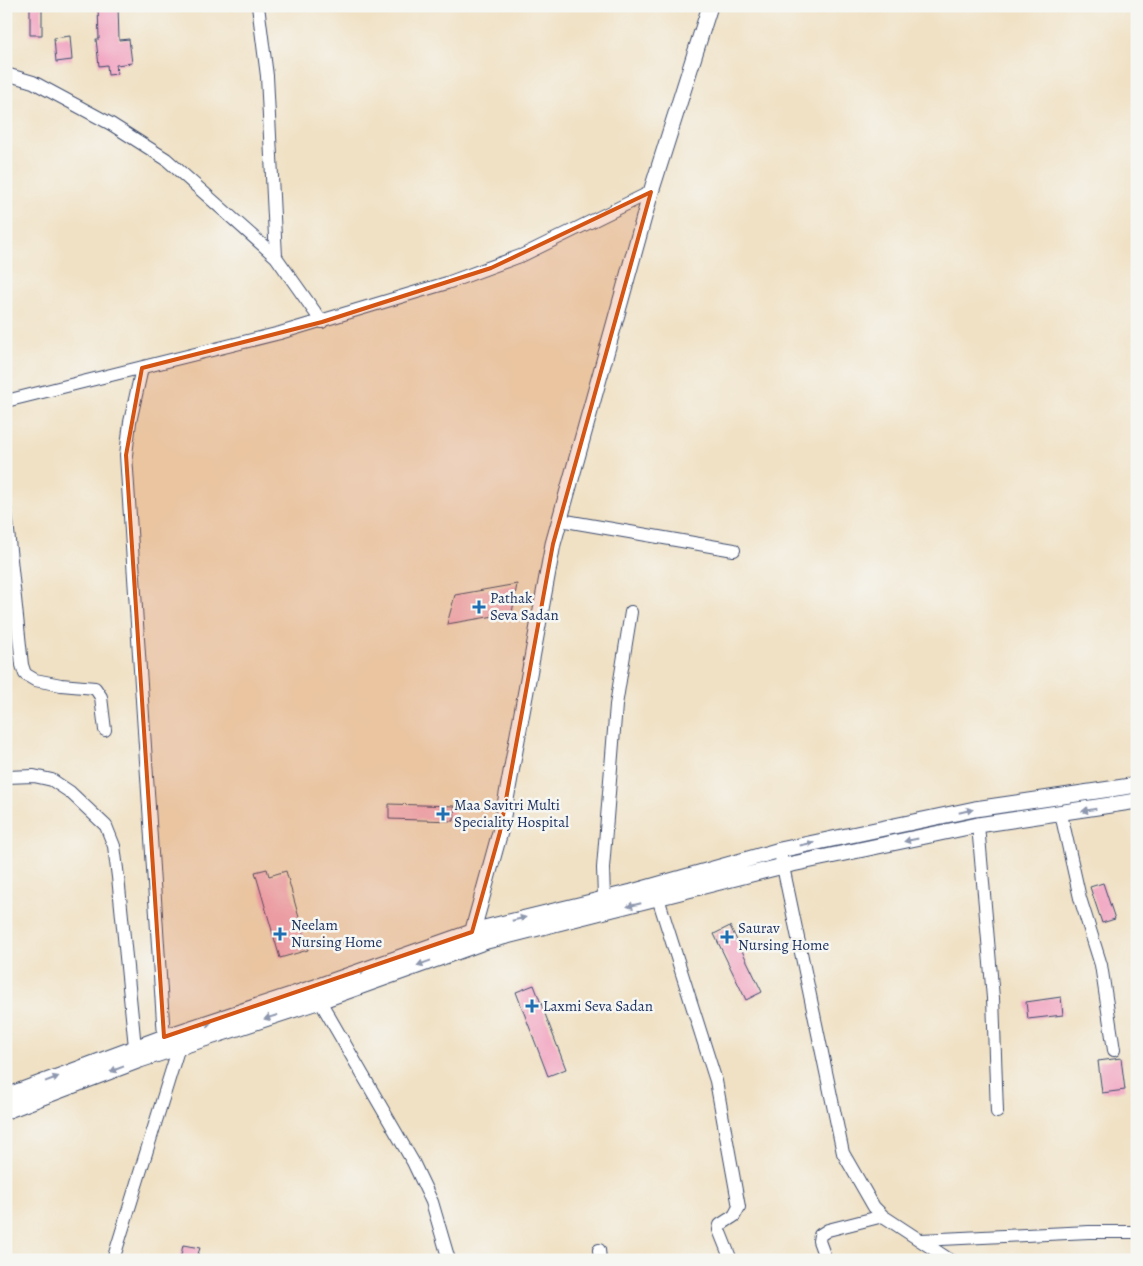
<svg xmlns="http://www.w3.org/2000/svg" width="1143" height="1266" font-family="Alegreya,serif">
	<rect width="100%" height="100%" fill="#f6f6f2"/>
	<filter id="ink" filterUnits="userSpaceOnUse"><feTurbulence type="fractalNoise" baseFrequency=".02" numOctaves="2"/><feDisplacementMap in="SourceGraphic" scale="10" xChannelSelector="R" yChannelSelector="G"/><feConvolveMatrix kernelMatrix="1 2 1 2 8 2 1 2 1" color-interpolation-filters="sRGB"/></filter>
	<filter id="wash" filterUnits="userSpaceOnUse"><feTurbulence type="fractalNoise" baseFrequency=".0096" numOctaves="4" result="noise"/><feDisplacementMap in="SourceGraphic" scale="20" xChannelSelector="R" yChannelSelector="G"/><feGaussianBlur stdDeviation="1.12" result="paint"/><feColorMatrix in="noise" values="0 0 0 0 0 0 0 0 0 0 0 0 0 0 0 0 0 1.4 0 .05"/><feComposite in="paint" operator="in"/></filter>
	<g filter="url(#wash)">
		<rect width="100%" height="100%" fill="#f0e1c4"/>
		<g id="blocks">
			<path fill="#f2a8c3" d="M30 6H42V35H30Z
				M98 6H118L119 40 129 39 132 63 116 65 117 74 108 75 107 65 99 66 96 39H99Z
				M70 36 72 60 56 62 54 38Z
				M517 584 512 613 447 624 455 595Z
				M389 804 455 806 454 821 389 819Z
				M267 869 269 876 286 871 308 950 280 958 255 872Z
				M1103 883 1115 919 1102 923 1090 887Z
				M730 926 762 992 746 1000 714 934Z
				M534 985 566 1069 548 1076 516 992Z
				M1061 997 1063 1015 1028 1019 1026 1002Z
				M1121 1058 1125 1090 1102 1093 1098 1061Z
				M183 1245 200 1248 196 1260H180Z"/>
		</g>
	</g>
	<g filter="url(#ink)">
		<use href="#blocks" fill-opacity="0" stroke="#3b4a6d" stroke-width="1"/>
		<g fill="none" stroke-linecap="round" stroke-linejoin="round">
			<g stroke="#3b4a6d" stroke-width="14">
				<path id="minor" d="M258 6 267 76 276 257
					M6 74 33 82 111 124 166 159 276 257 322 322
					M142 368 130 422 126 455 164 1037
					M6 401 280 333 447 283 523 255 651 192
					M6 512 22 665 25 674 35 680 61 685 95 688 101 697 105 730
					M560 520 734 550
					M6 777 34 776 52 780 70 792 106 826 114 846 118 877 135 1047
					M1061 814 1080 898 1101 965 1114 1050
					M978 825 993 998 997 1112
					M781 857 843 1153 874 1207 883 1216 950 1260
					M604 898 603 868 616 705 631 612
					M658 898 716 1081 739 1207 734 1216 720 1225 719 1230 731 1260
					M320 1001 413 1162 432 1202 449 1260
					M921 1240 1089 1232H1137
					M599 1250 600 1260
					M113 1260 181 1040
					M826 1260 819 1241 820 1235 828 1230 883 1216"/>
			</g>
			<g stroke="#3b4a6d" stroke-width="17">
				<path id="major" d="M471 937 500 832 553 544 651 192 710 6
					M6 1096 164 1037 315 987 480 929 632 892 780 850 975 809 1137 785
					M6 1111 140 1060 320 1001 487 941 783 866 978 825 1137 801"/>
			</g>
			<use href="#minor" stroke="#fff" stroke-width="12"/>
			<use href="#major" stroke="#fff" stroke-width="15"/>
		</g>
		<defs><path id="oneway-solid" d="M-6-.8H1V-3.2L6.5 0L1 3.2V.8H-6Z" transform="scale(1.25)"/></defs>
		<g fill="#8d97ae">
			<use href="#oneway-solid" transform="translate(1089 810) rotate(170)"/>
			<use href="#oneway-solid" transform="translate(966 811) rotate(-13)"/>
			<use href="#oneway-solid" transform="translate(911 840) rotate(168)"/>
			<use href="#oneway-solid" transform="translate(807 844) rotate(-11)"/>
			<use href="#oneway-solid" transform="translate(634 905) rotate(167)"/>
			<use href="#oneway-solid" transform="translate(519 919) rotate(-14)"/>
			<use href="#oneway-solid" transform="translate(424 963) rotate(160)"/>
			<use href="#oneway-solid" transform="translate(359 972) rotate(-19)"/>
			<use href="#oneway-solid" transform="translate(271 1017) rotate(162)"/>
			<use href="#oneway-solid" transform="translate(205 1024) rotate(-18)"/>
			<use href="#oneway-solid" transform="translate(117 1069) rotate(159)"/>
			<use href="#oneway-solid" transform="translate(52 1079) rotate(-21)"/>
		</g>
	</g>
	<path fill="#d45514" fill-opacity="0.2" stroke="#d45514" stroke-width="4" stroke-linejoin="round" d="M651 192 553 544 500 832 472 932 164 1037 126 455 142 368 322 322 491 268Z"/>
	<g fill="#1f6fb2" stroke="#f6f6f2" stroke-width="2">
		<path d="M476.5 599.5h5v5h5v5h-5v5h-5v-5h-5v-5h5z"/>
		<path d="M440.5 806.5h5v5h5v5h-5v5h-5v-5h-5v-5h5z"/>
		<path d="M277.5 926.5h5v5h5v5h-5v5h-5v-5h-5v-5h5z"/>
		<path d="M724.5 929.5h5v5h5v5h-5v5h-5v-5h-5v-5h5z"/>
		<path d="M529.5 998.5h5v5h5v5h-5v5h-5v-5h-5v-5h5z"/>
	</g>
	<g text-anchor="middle" stroke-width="5" stroke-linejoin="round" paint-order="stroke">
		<g font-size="15" fill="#1b2f5e" stroke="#f6f6f2" text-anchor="start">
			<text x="490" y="603">Pathak<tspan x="490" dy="17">Seva Sadan</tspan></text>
			<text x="454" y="810">Maa Savitri Multi<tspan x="454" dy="17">Speciality Hospital</tspan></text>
			<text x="291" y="930">Neelam<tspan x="291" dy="17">Nursing Home</tspan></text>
			<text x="738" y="933">Saurav<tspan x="738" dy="17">Nursing Home</tspan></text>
			<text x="543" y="1011">Laxmi Seva Sadan</text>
		</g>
	</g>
	<rect width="1143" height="1266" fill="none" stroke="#f6f6f2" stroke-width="25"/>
</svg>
